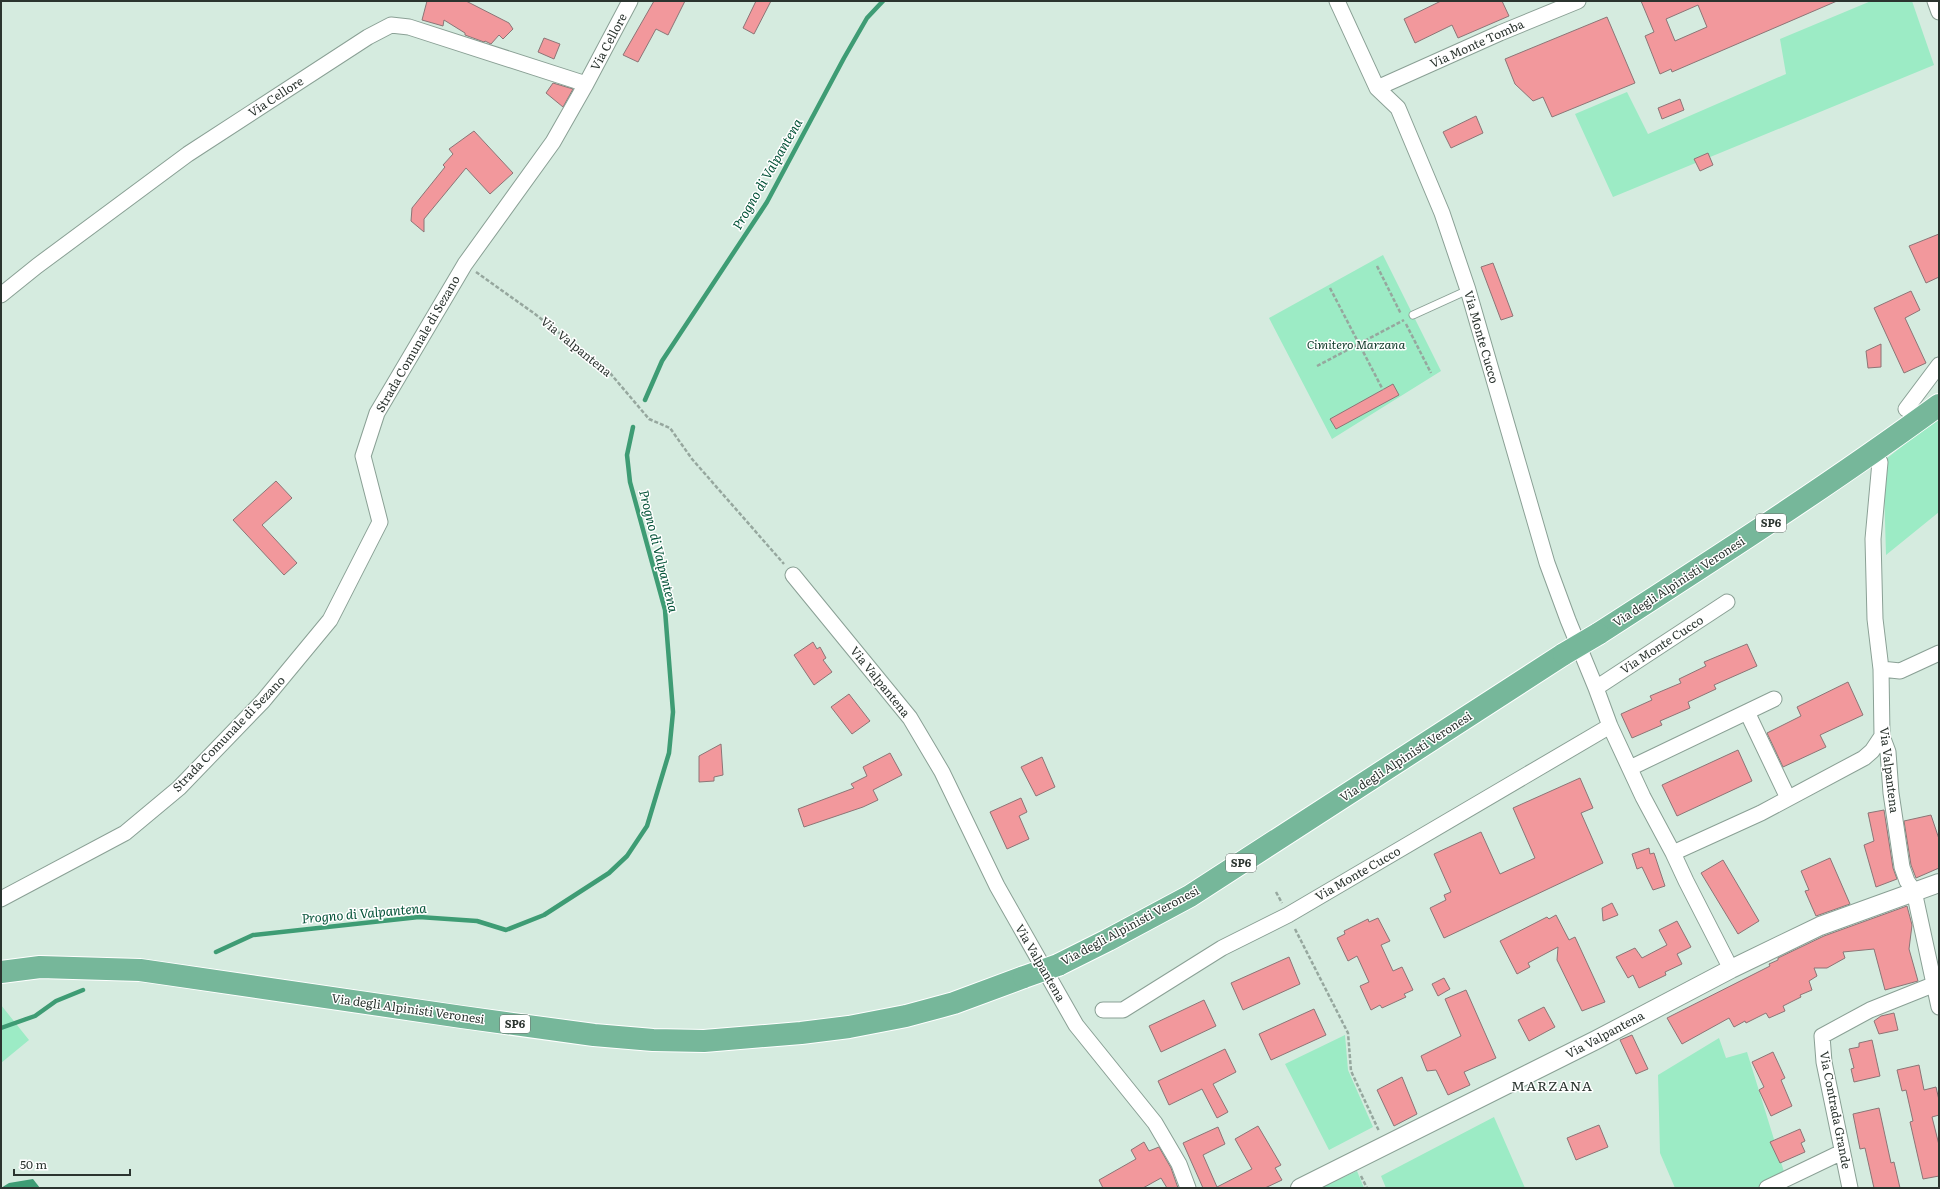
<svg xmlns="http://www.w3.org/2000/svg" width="1940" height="1189" font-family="Literata,serif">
	<rect width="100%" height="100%" fill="#d5ebdf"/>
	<path fill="#9cebc5" d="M1871 1H1912L1934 65 1613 197 1575 114 1627 92 1648 134 1786 74 1780 39Z
		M1383 255 1441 371 1332 439 1269 318Z
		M1939 417V512L1886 555 1884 485 1886 459Z
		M1 1005 29 1040 1 1063Z
		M1345 1035 1348 1070 1373 1127 1329 1150 1285 1064Z
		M1719 1038 1726 1058 1747 1052 1785 1175 1760 1188H1675L1660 1153 1658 1075Z
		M1494 1117 1525 1188H1386L1381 1176Z
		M1357 1171 1364 1188H1320Z"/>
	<path fill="#3e9c74" d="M33 1179 40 1188H1L9 1183Z"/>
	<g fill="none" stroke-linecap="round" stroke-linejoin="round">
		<path stroke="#3e9c74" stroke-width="4.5" d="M645 400 662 361 767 202 844 58 867 18 883 1
			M216 952 253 935 419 917 477 921 506 930 544 915 609 873 627 856 647 826 669 753 673 712 665 610 630 482 627 455 633 427
			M1 1028 35 1016 56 1001 83 990"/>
	</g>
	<path fill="#f2989c" stroke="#8c7576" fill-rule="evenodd" d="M427 1H466L509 23 513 29 503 39 499 35 491 44 485 41 484 42 465 35V33L444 20 443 26 422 20Z
		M654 1H685L668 35 656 29 638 62 623 55Z
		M756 1H771L754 34 743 28Z
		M1441 1H1502L1509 16 1458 38 1452 25 1415 43 1404 19Z
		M1641 1H1837L1672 72 1671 69 1660 74 1645 36 1654 32ZM1698 5 1707 27 1675 41 1666 19Z
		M1607 17 1635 83 1552 117 1543 97 1533 101 1515 84 1505 59Z
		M544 38 560 44 554 59 538 52Z
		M553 83 573 89 563 107 546 93Z
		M1680 99 1684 110 1662 119 1658 108Z
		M1476 116 1483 133 1451 148 1443 132Z
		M474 131 513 173 490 194 466 168 424 219V232L411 221 412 208 445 167 443 165 453 154 449 149Z
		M1708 153 1713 165 1700 171 1694 159Z
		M1939 234V277L1926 283 1909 246Z
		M1493 263 1513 316 1501 320 1481 267Z
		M1911 291 1920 310 1905 318 1926 363 1904 373 1874 308Z
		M1881 344V367L1868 368 1866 351Z
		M1393 384 1399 395 1336 429 1330 419Z
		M276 481 292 498 262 525 297 563 284 575 233 520Z
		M813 642 817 649 820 647 826 658 823 660 832 672 814 685 794 655Z
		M1747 644 1757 666 1714 685 1716 689 1688 702 1690 708 1660 721 1662 725 1632 738 1621 714 1652 700 1650 696 1681 683 1679 679 1706 666 1704 662Z
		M1848 682 1863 715 1820 735 1826 747 1783 767 1767 733 1801 716 1797 707Z
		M849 694 870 721 852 734 831 707Z
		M721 744 723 775 714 777V781L699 782V756Z
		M1738 750 1752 781 1677 816 1662 785Z
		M890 753 902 775 873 790 878 800 863 807 804 827 798 809 854 788 851 784 867 776 863 767Z
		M1042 757 1055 787 1036 796 1021 767Z
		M1580 778 1593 808 1581 813 1603 863 1444 938 1430 908 1446 900 1444 895 1451 892 1434 854 1481 832 1500 874 1535 858 1513 808Z
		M1021 798 1027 812 1019 816 1029 839 1007 849 990 812Z
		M1884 810 1893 868 1897 879 1876 887 1864 845 1874 841 1868 813Z
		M1931 815 1939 839V868L1916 878 1911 865 1904 821Z
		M1649 848 1650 854 1654 853 1665 886 1653 890 1642 867 1637 869 1632 854Z
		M1830 858 1850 904 1816 916 1805 891 1809 890 1801 871Z
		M1723 860 1759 921 1738 934 1701 873Z
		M1612 903 1618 915 1603 921 1602 908Z
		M1907 906 1912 925 1909 949 1918 981 1885 990 1874 949 1843 952 1845 958 1827 968H1814L1817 976 1809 981 1812 990 1800 995 1801 997 1783 1006 1785 1011 1769 1018 1766 1013 1746 1023 1745 1021 1734 1027 1729 1018 1682 1044 1667 1018 1770 966 1769 964 1778 960V958L1824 936Z
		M1556 915 1569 940 1575 937 1605 1002 1582 1011 1557 960 1558 947 1528 963 1530 967 1517 974 1500 941 1547 917 1549 919Z
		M1378 918 1390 941 1381 945 1393 971 1402 967 1413 990 1404 994 1406 997 1382 1008 1380 1005 1371 1010 1360 986 1369 982 1358 958 1357 956 1348 961 1337 938 1345 934 1344 931 1368 919 1369 922Z
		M1677 921 1691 947 1677 954 1682 964 1665 972 1666 975 1639 988 1633 975 1628 978 1616 957 1635 948 1642 958 1667 945 1659 930Z
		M1289 957 1300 984 1243 1010 1231 983Z
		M1444 978 1450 989 1438 996 1432 984Z
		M1466 990 1496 1058 1464 1072 1470 1085 1448 1095 1436 1070 1427 1071 1421 1056 1461 1036 1445 999Z
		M1204 1000 1216 1026 1161 1052 1149 1026Z
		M1544 1007 1555 1027 1529 1041 1518 1020Z
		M1314 1009 1326 1035 1271 1060 1259 1034Z
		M1894 1013 1898 1030 1879 1034 1874 1021 1881 1016Z
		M1632 1035 1648 1069 1636 1074 1620 1040Z
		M1872 1040 1880 1076 1854 1082 1851 1069 1854 1068 1849 1049 1859 1047V1043Z
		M1225 1049 1236 1072 1213 1084 1228 1112 1217 1118 1202 1089 1169 1105 1158 1081Z
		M1773 1052 1785 1078 1781 1080 1792 1106 1771 1116 1759 1090 1764 1087 1752 1062Z
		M1919 1065 1924 1090 1936 1087 1939 1100V1115L1932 1117 1939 1145V1176L1923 1179 1910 1122 1913 1121 1906 1090 1902 1091 1897 1070Z
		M1402 1077 1417 1114 1394 1126 1377 1090Z
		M1879 1108 1891 1163 1894 1162 1900 1188H1874L1865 1148 1860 1149 1853 1114Z
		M1599 1125 1608 1147 1576 1160 1567 1138Z
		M1258 1126 1281 1165 1275 1168 1282 1180 1265 1188H1203L1183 1143 1218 1127 1225 1144 1203 1155 1217 1187 1252 1169 1235 1139Z
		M1800 1129 1805 1141 1801 1143 1805 1152 1780 1163 1770 1142Z
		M1144 1142 1149 1151 1159 1147 1171 1168 1178 1188H1167L1161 1178 1143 1188H1103L1099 1180 1136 1159 1131 1150Z"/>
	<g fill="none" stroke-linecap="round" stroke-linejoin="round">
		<g stroke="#8aa095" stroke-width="9">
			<path id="service" d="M1413 315 1468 290"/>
		</g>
		<g stroke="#8aa095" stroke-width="17">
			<path id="minor" d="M1337 1 1377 88 1398 108 1442 213 1468 290 1547 563 1568 620 1596 688 1610 726 1643 797 1673 853 1686 881 1731 969
				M1935 1 1939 12
				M1377 88 1500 33 1578 1
				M1 295 37 266 188 154 368 37 391 25 409 27 586 84
				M1906 409 1939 365
				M1880 462 1873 539 1875 619 1881 669 1882 736 1888 752 1891 793 1902 867 1907 881 1914 891 1939 1007
				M793 575 910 718 942 772 997 886 1076 1025 1155 1123 1179 1164 1188 1188
				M1881 669 1900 671 1939 653
				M1596 688 1727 602
				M1747 712 1788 798
				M1630 768 1774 699
				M1673 853 1761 813 1864 758 1872 751 1882 736
				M1 899 125 833 179 788 263 701 330 620 380 522 363 456 377 413 465 264 553 142 586 84 630 1
				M1103 1010H1123L1222 948 1288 915 1610 726
				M1767 1188 1842 1152
				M1850 1188 1824 1062 1822 1036 1870 1010 1935 984"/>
		</g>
		<g stroke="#8aa095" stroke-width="20">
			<path id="tertiary" d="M1300 1188 1596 1040 1731 969 1820 926 1939 883"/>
		</g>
		<g stroke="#fff" stroke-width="24">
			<path id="trunk" d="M1598 634C1713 560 1828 486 1939 405
				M1058 965 1108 940 1190 896 1564 654
				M1 972 40 967 140 970 462 1017 594 1035 653 1040 704 1041 801 1033 849 1027 906 1016 954 1003 1024 977"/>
		</g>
		<path stroke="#96a79e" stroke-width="2.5" stroke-dasharray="4 2" stroke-linecap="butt" d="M1377 266 1401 314
			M476 272 535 314 610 373 649 419 670 428 692 459 784 564
			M1330 288 1383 390
			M1406 324 1431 373
			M1317 366 1404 320
			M1276 892 1282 903
			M1295 929 1348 1033 1351 1071 1379 1131
			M1361 1176 1367 1188"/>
		<use href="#service" stroke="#fff" stroke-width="7"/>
		<use href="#minor" stroke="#fff" stroke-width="15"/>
		<use href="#tertiary" stroke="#fff" stroke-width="18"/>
		<use href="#trunk" stroke="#76b79a" stroke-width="22"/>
		<g stroke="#fff" stroke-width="24" stroke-linecap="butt">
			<path id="trunk-bridge" d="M1564 654 1598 634
				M1024 977 1058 965"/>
		</g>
		<use href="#trunk-bridge" stroke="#76b79a" stroke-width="22"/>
	</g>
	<g text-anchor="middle" stroke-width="3" stroke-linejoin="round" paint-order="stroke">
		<g fill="#fff" stroke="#6b716d" stroke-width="1">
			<rect x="1756" y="514" width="30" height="18" rx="3"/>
			<rect x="1226" y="854" width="30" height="18" rx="3"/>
			<rect x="500" y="1015" width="30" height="18" rx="3"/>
		</g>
		<g font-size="11" font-weight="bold" fill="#2b342f">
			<text x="1771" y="527">SP6</text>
			<text x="1241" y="867">SP6</text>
			<text x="515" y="1028">SP6</text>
		</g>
		<g font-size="12" fill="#2b342f" stroke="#fff">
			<text transform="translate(609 42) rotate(-62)" y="4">Via Cellore</text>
			<text transform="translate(1477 44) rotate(-24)" y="4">Via Monte Tomba</text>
			<text transform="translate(276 97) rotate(-33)" y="4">Via Cellore</text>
			<text transform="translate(1481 337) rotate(74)" y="4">Via Monte Cucco</text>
			<text transform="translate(418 344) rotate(-60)" y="4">Strada Comunale di Sezano</text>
			<text transform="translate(576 347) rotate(39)" y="4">Via Valpantena</text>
			<text transform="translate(1679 582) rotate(-33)" y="4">Via degli Alpinisti Veronesi</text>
			<text transform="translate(1662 645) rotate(-33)" y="4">Via Monte Cucco</text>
			<text transform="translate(880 682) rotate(51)" y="4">Via Valpantena</text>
			<text transform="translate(229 734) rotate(-46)" y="4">Strada Comunale di Sezano</text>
			<text transform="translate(1406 757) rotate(-33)" y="4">Via degli Alpinisti Veronesi</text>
			<text transform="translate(1889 770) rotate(83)" y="4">Via Valpantena</text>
			<text transform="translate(1358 874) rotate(-30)" y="4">Via Monte Cucco</text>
			<text transform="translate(1130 926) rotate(-28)" y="4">Via degli Alpinisti Veronesi</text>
			<text transform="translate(1040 963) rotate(60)" y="4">Via Valpantena</text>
			<text transform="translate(408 1009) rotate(8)" y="4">Via degli Alpinisti Veronesi</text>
			<text transform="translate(1605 1035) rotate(-28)" y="4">Via Valpantena</text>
			<text transform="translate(1835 1110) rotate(79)" y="4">Via Contrada Grande</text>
		</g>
		<g font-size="12" font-style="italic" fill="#103928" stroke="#fff">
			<text x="1356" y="349">Cimitero Marzana</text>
		</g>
		<g font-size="13" font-style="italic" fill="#045338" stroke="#fff">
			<text transform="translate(767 174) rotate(-60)" y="5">Progno di Valpantena</text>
			<text transform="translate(659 551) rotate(76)" y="5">Progno di Valpantena</text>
			<text transform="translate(364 913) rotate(-5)" y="5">Progno di Valpantena</text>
		</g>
		<g font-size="14" letter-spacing="1" fill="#2b342f" stroke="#fff">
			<text x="1552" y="1091">MARZANA</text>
		</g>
	</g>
	<rect width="1940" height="1189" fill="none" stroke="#2b342f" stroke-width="4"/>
	<path d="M14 1169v6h116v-6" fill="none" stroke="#2b342f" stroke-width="2"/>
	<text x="20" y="1169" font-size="12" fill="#2b342f" stroke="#ffffff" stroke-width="3" paint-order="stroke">50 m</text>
</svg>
